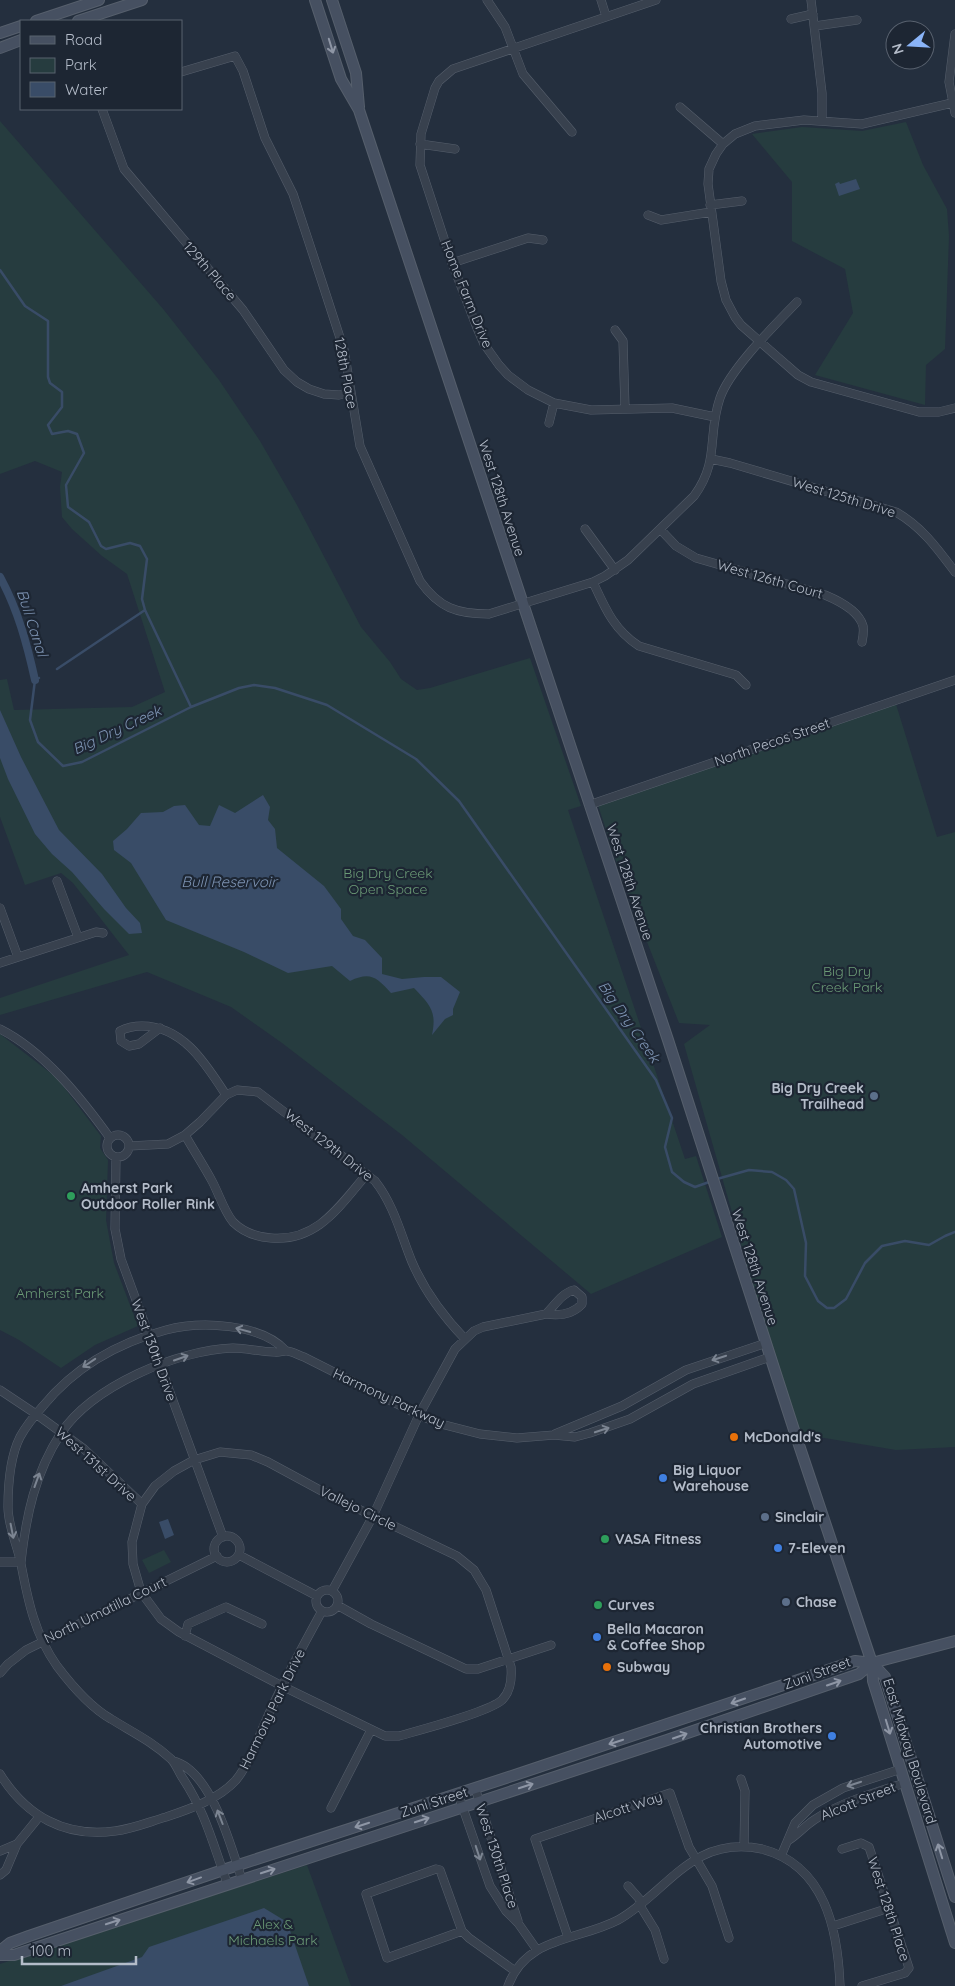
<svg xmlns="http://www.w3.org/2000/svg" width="955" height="1986" font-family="Quicksand,sans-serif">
	<rect width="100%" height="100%" fill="#242f3e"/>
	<path fill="#263c3f" d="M0 121 164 310 219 380 260 441 297 505 361 627 390 662 401 679 417 690 430 688 530 658 581 806 568 810 685 1159 696 1156 722 1237 591 1294 402 1135 282 1043 231 1007 147 972 0 1015V998L129 955 73 883 61 873 25 885 0 817V680L7 679 14 710 132 707 165 692 127 574 102 556 72 529 62 517 60 487 62 472 35 461 0 474Z
		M906 122 923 165 947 209 949 236 945 349 926 365 925 405 815 375 853 313 845 269 792 241V182L752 134 802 127 862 131Z
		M895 701 937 837 955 832V1447L896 1450 795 1433 684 1044 710 1025 679 1023 621 876 597 802Z
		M0 1034 57 1078 101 1136 100 1148 108 1160 106 1220 114 1263 138 1326 95 1345 61 1368 19 1340 0 1330Z
		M164 1550 171 1562 149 1573 142 1560Z
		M307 1865 351 1986H0V1964Z"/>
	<path fill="#394c67" d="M856 179 860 189 839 196 835 184 839 182 840 184Z
		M0 710 21 757 59 830 102 874 126 908 140 923 142 933 129 934 104 909 72 872 52 854 35 834 8 779 0 758Z
		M263 795 270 807 268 820 275 829 277 848 324 886 341 909V919L353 936 365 940 382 958V974L402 979 424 977H441L460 992 453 1009V1015L445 1019 432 1035C437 1011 430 1005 414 988L391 993C377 978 371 971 350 981L332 966 288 973 244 952 166 920 131 863 114 850 113 841 127 829 141 813 163 812 174 806 185 805 199 825 210 826 219 805 235 813Z
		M168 1519 174 1535 165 1539 159 1522Z
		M264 1908 287 1922 309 1986H61L142 1957 149 1947Z"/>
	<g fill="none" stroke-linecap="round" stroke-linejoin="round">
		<path stroke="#394c67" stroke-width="2.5" d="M0 270 25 306 48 321V377L50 383 62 392V407L48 425 52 434 68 431 77 434 84 453 66 485 68 507 89 522 101 546 106 549 130 543 140 546 147 559 142 599 145 610 57 669
			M145 610 191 707
			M39 678 35 680 30 720 38 742 63 766 82 762 191 707 239 688 254 685 275 688 327 705 416 759 459 801 656 1080 672 1118 665 1147 672 1172 684 1182 695 1187 712 1181
			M717 1179 749 1170 772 1172 786 1180 794 1189 806 1243 805 1276 818 1301 827 1308H834L846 1299 865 1263 882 1246 905 1241 929 1245 945 1236 955 1232"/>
		<path stroke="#394c67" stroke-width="8" d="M0 577C18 610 27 644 35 680"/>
		<g stroke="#565f6c" stroke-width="9">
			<path id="street" d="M487 0 505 27 523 74 572 132
				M601 0 606 16
				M656 0 453 69 439 81 435 88 421 134 420 165 452 263 477 328 484 344 499 365 508 375 528 390 554 403 591 410 672 408 715 417
				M811 0 822 93V119
				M791 19 813 14
				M815 26 857 20
				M955 34 949 82 955 113
				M181 72 235 56 243 71 265 138 293 194 320 276 344 350 360 446 420 581C439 608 457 614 489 614L593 582 605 576 628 560 694 496C720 461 707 435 720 398 730 369 775 325 797 302
				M952 103 862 124 804 120 755 126 735 134 723 144 716 154 709 169 708 184 721 281 726 300 735 317 741 325 798 375 811 382 919 412H939L955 408
				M680 107 723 144
				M102 109 124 169 243 310 284 370 297 382 309 389 324 394 339 395 351 392
				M420 144 455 149
				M710 205 742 201
				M648 215 661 220 711 212
				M452 263 528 238 543 240
				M615 330 623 341 625 408
				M549 423 554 403
				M711 459 730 463 896 512C922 527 937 548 955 572
				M585 529 615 570
				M660 529 676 546 696 558 825 595C837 600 859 611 863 626 864 631 863 637 862 642
				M593 582C605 608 614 630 639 646L736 675 746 685
				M589 805 955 680
				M57 881 78 937
				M0 908 18 957
				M0 963 96 932 103 933
				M160 1028 139 1044 129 1046 121 1041 120 1031C128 1027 133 1026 142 1026 183 1026 206 1064 226 1095
				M0 1029C44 1051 82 1099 110 1138
				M107 1146a11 11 0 1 1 22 0a11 11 0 1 1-22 0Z
				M185 1135C194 1151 204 1166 212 1181 219 1194 224 1211 233 1222 243 1232 258 1237 271 1238 318 1242 340 1205 367 1174
				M129 1146 168 1144 185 1135 200 1122 226 1095 237 1090 258 1092 375 1181C394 1205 401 1235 412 1262 424 1290 444 1317 465 1339
				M116 1157 115 1229 121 1259 223 1537
				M0 1390 36 1414 84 1449 142 1504
				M555 1434 622 1406 686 1370 766 1343
				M220 1452 251 1455 268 1462 329 1495 457 1556 474 1570 486 1590 511 1667C512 1679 511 1691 502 1700 489 1712 420 1730 399 1736H385L282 1686 179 1632 161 1619 141 1592 133 1564 132 1542 142 1504 155 1486 174 1471 194 1460Z
				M214 1549a13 13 0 1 1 26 0a13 13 0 1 1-26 0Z
				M239 1555 317 1596
				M0 1562H21
				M21 1562C26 1516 35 1473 61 1433 93 1386 177 1350 233 1348 247 1348 260 1352 274 1352 278 1353 282 1351 286 1351 292 1351 298 1355 304 1357L419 1415 441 1424 480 1434 517 1438 554 1435 575 1437 590 1433 630 1419 693 1384 770 1357
				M316 1601a11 11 0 1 1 22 0a11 11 0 1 1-22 0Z
				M332 1591 373 1516 419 1415 455 1349 474 1331 483 1327 546 1314C559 1316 573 1314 582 1304V1297L574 1290C562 1293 555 1305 546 1314
				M337 1605 371 1624 466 1669H478L551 1645
				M185 1636 188 1624 226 1607 262 1624
				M0 1673 8 1664 26 1650 217 1556
				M173 1761C211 1770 231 1846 242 1880
				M0 1774C26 1816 65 1838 115 1831 132 1829 149 1822 166 1817 190 1809 219 1799 236 1780 251 1762 262 1727 273 1705 288 1673 305 1642 322 1611
				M741 1779 745 1791 744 1847
				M475 1788 518 1921
				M458 1794 490 1886 506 1911 518 1923 537 1950
				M331 1808 371 1730
				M789 1840C798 1834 805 1826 814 1820 839 1803 876 1792 905 1783
				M842 1849 861 1843 869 1847 909 1968 905 1973 862 1986
				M0 1851 17 1844
				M781 1856 795 1823 813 1805 843 1788 901 1769
				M0 1875 6 1870 17 1844 39 1817
				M228 1885C213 1845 206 1813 182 1777 178 1771 176 1764 171 1759 153 1742 132 1732 111 1719 90 1707 72 1686 57 1666 35 1635 28 1601 21 1564 17 1544 8 1527 8 1507 8 1484 10 1457 20 1437 26 1426 35 1415 43 1406 75 1367 117 1343 166 1330 200 1321 261 1323 286 1351
				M628 1886 642 1902
				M639 1904 655 1930 664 1959
				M833 1926 889 1908
				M462 1931 387 1958 366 1894 436 1869 440 1870 462 1931 469 1938 515 1971
				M568 1937 535 1839 670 1793 689 1847 712 1886 729 1938
				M508 1986C526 1936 578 1941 618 1920 649 1903 671 1872 702 1856 720 1847 742 1845 762 1849 825 1865 838 1930 840 1986"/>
		</g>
		<g stroke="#565f6c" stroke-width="12">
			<path id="secondary" d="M315 0 341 79 359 110 668 1040 795 1433 872 1663 873 1681 955 1943
				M332 0 356 73 359 107
				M36 21 99 0
				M78 21 142 0
				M0 33 21 26
				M0 48 21 40
				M872 1663 885 1677 955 1897
				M0 1951 10 1943 29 1936 223 1870 515 1775 855 1661 872 1663 955 1641
				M0 1955H14L667 1740 859 1674 872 1663"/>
		</g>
		<use href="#street" stroke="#38414e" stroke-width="8"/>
		<use href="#secondary" stroke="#465061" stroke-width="10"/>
	</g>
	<defs><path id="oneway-shaft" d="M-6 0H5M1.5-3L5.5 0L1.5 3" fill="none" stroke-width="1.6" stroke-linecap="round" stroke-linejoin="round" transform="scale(1.25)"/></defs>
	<g stroke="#8e96a5">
		<use href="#oneway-shaft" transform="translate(331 46) rotate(73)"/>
		<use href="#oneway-shaft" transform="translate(834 1683) rotate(-19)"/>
		<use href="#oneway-shaft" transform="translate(738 1701) rotate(161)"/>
		<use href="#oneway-shaft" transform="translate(888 1727) rotate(73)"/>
		<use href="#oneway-shaft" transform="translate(680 1736) rotate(-19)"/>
		<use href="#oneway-shaft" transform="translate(616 1742) rotate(162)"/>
		<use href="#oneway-shaft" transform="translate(526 1786) rotate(-18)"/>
		<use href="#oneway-shaft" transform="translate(422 1820) rotate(-18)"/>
		<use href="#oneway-shaft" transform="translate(362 1825) rotate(162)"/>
		<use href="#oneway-shaft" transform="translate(940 1851) rotate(-107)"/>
		<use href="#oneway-shaft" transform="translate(268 1871) rotate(-18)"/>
		<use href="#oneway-shaft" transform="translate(194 1880) rotate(160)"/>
		<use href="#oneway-shaft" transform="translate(113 1922) rotate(-18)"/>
	</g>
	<g stroke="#7c8592">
		<use href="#oneway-shaft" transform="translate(243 1330) rotate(-165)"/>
		<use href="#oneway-shaft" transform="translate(181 1358) rotate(-19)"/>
		<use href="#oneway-shaft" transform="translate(719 1358) rotate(162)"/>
		<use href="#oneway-shaft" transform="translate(89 1363) rotate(146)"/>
		<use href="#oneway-shaft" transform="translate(602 1430) rotate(-18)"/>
		<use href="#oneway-shaft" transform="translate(37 1480) rotate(-70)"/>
		<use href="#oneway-shaft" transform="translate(12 1531) rotate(79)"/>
		<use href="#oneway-shaft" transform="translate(854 1784) rotate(162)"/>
		<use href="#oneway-shaft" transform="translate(220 1817) rotate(-111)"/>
		<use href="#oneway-shaft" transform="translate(478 1853) rotate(72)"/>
	</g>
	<g fill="#5c6f8a" stroke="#1d2633" stroke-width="2">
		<circle cx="874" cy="1096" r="5"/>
		<circle cx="765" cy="1517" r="5"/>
		<circle cx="786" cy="1602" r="5"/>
	</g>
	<g fill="#2e9e5b" stroke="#1d2633" stroke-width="2">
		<circle cx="71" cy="1196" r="5"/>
		<circle cx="605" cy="1539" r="5"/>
		<circle cx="598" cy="1605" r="5"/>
	</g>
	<g fill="#e8710a" stroke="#1d2633" stroke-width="2">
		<circle cx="734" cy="1437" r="5"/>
		<circle cx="607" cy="1667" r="5"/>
	</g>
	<g fill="#3f7fe0" stroke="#1d2633" stroke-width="2">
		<circle cx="663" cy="1478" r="5"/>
		<circle cx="778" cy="1548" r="5"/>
		<circle cx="597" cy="1637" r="5"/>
		<circle cx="832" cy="1736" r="5"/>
	</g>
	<g text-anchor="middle" stroke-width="4.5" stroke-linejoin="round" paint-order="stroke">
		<g font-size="14" fill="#b4bcc9" stroke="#1d2633">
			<text transform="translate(210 271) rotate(49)" y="5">129th Place</text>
			<text transform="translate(467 294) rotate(68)" y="5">Home Farm Drive</text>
			<text transform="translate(346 373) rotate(79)" y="5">128th Place</text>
			<text transform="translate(844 497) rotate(17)" y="5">West 125th Drive</text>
			<text transform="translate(502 498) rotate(72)" y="5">West 128th Avenue</text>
			<text transform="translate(770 579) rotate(16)" y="5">West 126th Court</text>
			<text transform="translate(772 742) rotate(-19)" y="5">North Pecos Street</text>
			<text transform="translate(630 882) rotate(72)" y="5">West 128th Avenue</text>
			<text transform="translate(329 1145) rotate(38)" y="5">West 129th Drive</text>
			<text transform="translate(755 1267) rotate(72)" y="5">West 128th Avenue</text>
			<text transform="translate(154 1350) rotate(70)" y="5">West 130th Drive</text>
			<text transform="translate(389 1398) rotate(25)" y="5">Harmony Parkway</text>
			<text transform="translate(96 1464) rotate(42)" y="5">West 131st Drive</text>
			<text transform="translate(358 1508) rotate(26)" y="5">Vallejo Circle</text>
			<text transform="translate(105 1610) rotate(-26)" y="5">North Umatilla Court</text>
			<text transform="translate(817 1673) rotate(-20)" y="5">Zuni Street</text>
			<text transform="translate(272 1709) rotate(-64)" y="5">Harmony Park Drive</text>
			<text transform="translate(910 1751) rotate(73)" y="5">East Midway Boulevard</text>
			<text transform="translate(858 1801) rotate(-22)" y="5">Alcott Street</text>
			<text transform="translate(434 1802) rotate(-18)" y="5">Zuni Street</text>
			<text transform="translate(628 1807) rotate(-18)" y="5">Alcott Way</text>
			<text transform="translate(497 1856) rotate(72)" y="5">West 130th Place</text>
			<text transform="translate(889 1909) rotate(72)" y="5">West 128th Place</text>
		</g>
		<g font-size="14" fill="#6b9a76" stroke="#1d2633">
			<text x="388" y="878">Big Dry Creek<tspan x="388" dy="16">Open Space</tspan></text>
			<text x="847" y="976">Big Dry<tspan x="847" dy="16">Creek Park</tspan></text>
			<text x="60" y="1298">Amherst Park</text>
			<text x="273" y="1929">Alex &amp;<tspan x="273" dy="16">Michaels Park</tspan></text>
		</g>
		<g font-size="14" font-weight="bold" fill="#b4bcc9" stroke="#1d2633" text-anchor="start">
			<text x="864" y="1093" text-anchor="end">Big Dry Creek<tspan x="864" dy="16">Trailhead</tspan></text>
			<text x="81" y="1193">Amherst Park<tspan x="81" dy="16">Outdoor Roller Rink</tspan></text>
			<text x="744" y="1442">McDonald's</text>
			<text x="673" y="1475">Big Liquor<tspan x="673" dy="16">Warehouse</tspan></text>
			<text x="775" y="1522">Sinclair</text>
			<text x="615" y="1544">VASA Fitness</text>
			<text x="788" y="1553">7-Eleven</text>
			<text x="796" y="1607">Chase</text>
			<text x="608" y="1610">Curves</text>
			<text x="607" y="1634">Bella Macaron<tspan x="607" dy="16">&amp; Coffee Shop</tspan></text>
			<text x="617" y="1672">Subway</text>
			<text x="822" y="1733" text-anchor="end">Christian Brothers<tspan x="822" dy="16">Automotive</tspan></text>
		</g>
		<g font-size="15" font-style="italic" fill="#7c92b1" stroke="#1d2633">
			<text transform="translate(32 623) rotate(72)" y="5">Bull Canal</text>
			<text transform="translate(117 730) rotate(-25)" y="5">Big Dry Creek</text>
			<text x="229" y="887">Bull Reservoir</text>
			<text transform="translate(629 1022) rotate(55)" y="5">Big Dry Creek</text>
		</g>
	</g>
	<rect x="20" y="20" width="162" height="90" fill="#1d2633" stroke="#59626f"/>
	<rect x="30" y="36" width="25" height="8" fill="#465061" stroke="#59626f"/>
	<text x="65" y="45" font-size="15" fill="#b4bcc9">Road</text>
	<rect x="30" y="58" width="25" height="15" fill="#263c3f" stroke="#59626f"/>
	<text x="65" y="70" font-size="15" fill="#b4bcc9">Park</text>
	<rect x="30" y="82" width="25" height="15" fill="#394c67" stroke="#59626f"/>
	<text x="65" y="95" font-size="15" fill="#b4bcc9">Water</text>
	<g transform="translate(910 45) rotate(252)"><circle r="24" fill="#1d2633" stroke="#59626f"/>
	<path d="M0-4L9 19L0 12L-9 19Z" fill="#8ab4f8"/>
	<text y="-8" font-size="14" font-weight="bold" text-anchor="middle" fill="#b4bcc9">N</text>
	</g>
	<path d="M22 1956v8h114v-8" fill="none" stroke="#b4bcc9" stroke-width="2.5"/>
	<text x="30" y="1956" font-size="15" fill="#b4bcc9" stroke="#1d2633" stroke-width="4" paint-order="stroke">100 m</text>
</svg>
